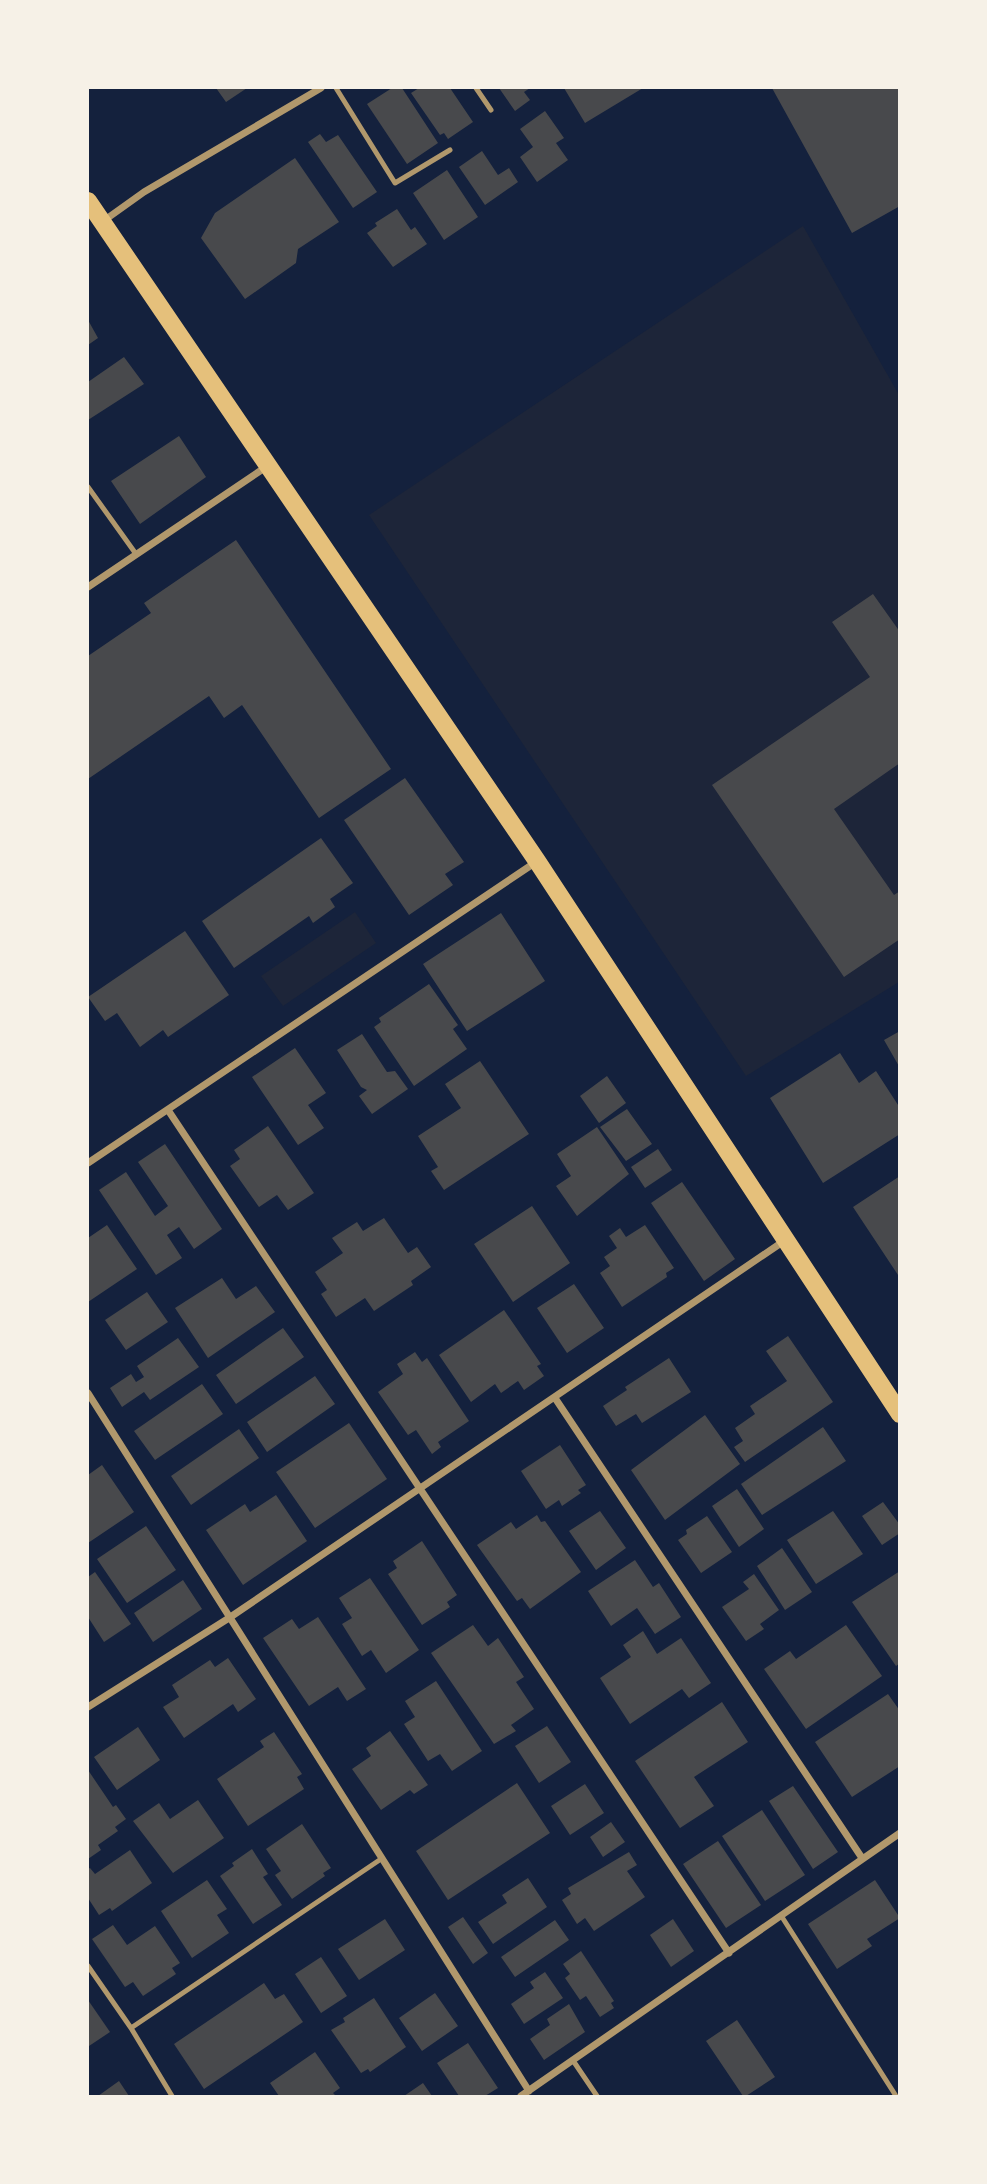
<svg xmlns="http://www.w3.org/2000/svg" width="987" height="2184" font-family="'Varela Round',sans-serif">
	<rect width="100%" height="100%" fill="#14213d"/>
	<path fill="#1d2539" d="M803 226 899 395V982L746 1076 369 515Z
		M355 912 376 943 283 1006 261 976Z"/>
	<path fill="#48494c" d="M216 88H247L226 102Z
		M392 88H402L438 143 407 164 367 104Z
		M419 88H450L473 122 448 139 444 133 440 135 411 93Z
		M499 88H530L524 92 530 100 515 111Z
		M564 88H643L585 123Z
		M772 88H900V206L852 233Z
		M545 111 564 138 556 143 568 160 537 182 520 157 533 147 520 129Z
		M320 134 326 142 338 135 377 192 353 208 308 142Z
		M482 151 498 175 509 168 518 182 485 205 459 167Z
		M295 158 339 222 298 249 296 263 245 299 201 238 215 213Z
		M447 170 478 217 444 240 413 193Z
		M397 209 411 230 415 227 427 244 393 267 367 233 377 226 375 223Z
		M88 320 98 338 88 345Z
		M124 357 144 384 88 420V382Z
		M179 436 206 477 140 524 111 481Z
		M236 540 391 769 319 818 242 705 224 718 209 696 88 779V656L151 613 144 603Z
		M873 594 900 632V763L834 809 894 895 900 891V939L844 977 712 785 870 677 832 622Z
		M405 778 464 862 445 874 453 885 409 915 344 820Z
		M321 838 353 883 330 899 335 907 313 923 309 916 234 968 202 921Z
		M501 913 545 981 467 1031 423 964Z
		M185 931 229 995 168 1037 163 1030 140 1047 117 1013 105 1021 88 997Z
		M429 984 458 1025 453 1029 467 1049 414 1086 374 1027 381 1022 379 1018Z
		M900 1031V1068L884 1040Z
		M362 1034 387 1072 395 1071 408 1089 372 1114 359 1096 367 1090 361 1087 337 1050Z
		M295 1048 326 1093 308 1105 324 1128 298 1145 252 1077Z
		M840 1053 859 1083 876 1071 900 1108V1134L823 1183 770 1098Z
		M480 1061 529 1134 444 1190 431 1171 438 1167 418 1136 461 1108 445 1084Z
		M607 1076 626 1103 599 1123 580 1096Z
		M627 1109 652 1144 626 1161 600 1127Z
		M268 1126 314 1193 288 1210 277 1195 259 1207 230 1166 240 1159 234 1150Z
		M597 1127 629 1174 577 1216 556 1186 571 1176 557 1154Z
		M165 1144 222 1229 194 1249 179 1227 167 1235 182 1258 156 1275 99 1190 126 1172 155 1216 168 1206 138 1162Z
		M658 1149 672 1170 645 1188 631 1167Z
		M900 1176V1278L853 1207Z
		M682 1182 735 1259 704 1281 651 1203Z
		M532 1206 570 1263 513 1302 474 1244Z
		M384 1218 408 1253 417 1247 431 1267 411 1281 413 1285 374 1311 365 1298 336 1317 321 1294 327 1290 315 1272 343 1253 332 1238 357 1222 363 1231Z
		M107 1225 137 1269 88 1302V1238Z
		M645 1225 674 1268 666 1273 667 1277 622 1307 600 1273 610 1266 604 1257 617 1248 609 1236 620 1228 626 1237Z
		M222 1278 236 1299 256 1286 275 1312 208 1358 175 1308Z
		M574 1284 604 1328 567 1353 537 1308Z
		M147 1292 168 1322 126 1350 105 1320Z
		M504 1310 541 1364 537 1366 544 1376 524 1390 518 1381 501 1393 495 1384 471 1402 439 1355Z
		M283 1328 304 1357 236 1404 216 1375Z
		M788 1336 833 1402 745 1462 734 1447 743 1441 735 1428 755 1414 750 1406 787 1381 766 1351Z
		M178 1338 199 1367 150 1400 144 1392 122 1407 110 1388 131 1374 136 1382 144 1377 137 1366Z
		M415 1352 422 1362 427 1358 469 1421 438 1442 441 1447 432 1454 416 1430 408 1435 378 1392 403 1374 397 1364Z
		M669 1358 691 1392 642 1423 636 1414 616 1426 603 1406 627 1390 625 1387Z
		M315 1376 335 1404 267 1452 247 1422Z
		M202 1384 223 1414 155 1460 134 1431Z
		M705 1415 740 1464 665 1520 631 1470Z
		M349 1423 387 1479 315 1528 276 1472Z
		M823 1427 846 1461 762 1515 741 1484Z
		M239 1429 259 1458 191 1505 171 1476Z
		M560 1445 586 1485 578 1490 581 1493 562 1506 559 1500 546 1509 521 1471Z
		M102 1465 134 1512 88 1543V1475Z
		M737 1489 764 1529 739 1547 712 1506Z
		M276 1495 307 1541 243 1585 206 1530 245 1504 250 1512Z
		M883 1502 900 1525V1533L882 1545 862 1516Z
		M600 1511 626 1548 596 1570 569 1531Z
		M833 1511 863 1554 816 1584 787 1540Z
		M537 1515 541 1522 545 1521 581 1572 530 1609 522 1598 517 1601 477 1545 511 1522 516 1529Z
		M707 1516 732 1552 701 1573 678 1540 687 1534 686 1530Z
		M146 1526 176 1570 127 1603 97 1559Z
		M422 1541 457 1595 447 1602 450 1607 422 1625 388 1574 397 1568 393 1561Z
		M782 1548 812 1592 785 1610 757 1566Z
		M635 1560 653 1587 659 1583 681 1617 655 1634 637 1608 611 1626 588 1591Z
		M900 1571V1663L896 1666 852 1602Z
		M95 1572 131 1624 104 1642 88 1617V1577Z
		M754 1574 779 1610 760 1624 764 1629 746 1641 722 1607 749 1589 743 1582Z
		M370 1578 419 1650 386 1673 371 1650 362 1656 342 1624 352 1618 339 1598Z
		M183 1580 202 1609 153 1642 134 1613Z
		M318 1617 366 1689 347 1701 338 1687 309 1706 263 1638 292 1619 299 1629Z
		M473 1625 488 1646 498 1638 524 1677 516 1682 534 1709 511 1725 516 1731 494 1744 431 1653Z
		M846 1625 882 1676 806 1729 764 1669 790 1651 796 1659Z
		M643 1631 657 1654 681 1638 711 1683 689 1698 682 1689 630 1724 600 1678 631 1657 623 1645Z
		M228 1658 256 1699 238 1712 233 1704 184 1738 163 1707 179 1697 172 1685 210 1660 215 1667Z
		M436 1681 482 1751 452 1771 440 1754 428 1761 404 1724 415 1717 405 1701Z
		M888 1694 900 1711V1766L852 1797 815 1742Z
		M722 1702 748 1742 694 1777 714 1806 680 1828 635 1761Z
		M547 1726 571 1762 539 1783 515 1746Z
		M138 1727 160 1760 117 1790 94 1757Z
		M390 1731 428 1785 414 1794 410 1790 381 1810 352 1769 371 1756 366 1748Z
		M274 1732 302 1774 297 1777 304 1789 248 1826 217 1779 264 1747 260 1741Z
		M88 1770 113 1807 116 1805 126 1819 115 1827 118 1831 98 1845 101 1850 88 1859Z
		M517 1783 550 1833 448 1900 416 1851Z
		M585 1784 604 1813 570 1835 551 1806Z
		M793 1786 838 1852 813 1869 769 1801Z
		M198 1800 224 1838 173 1873 133 1821 159 1803 170 1819Z
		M762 1810 805 1875 765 1901 722 1836Z
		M611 1822 625 1842 603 1857 590 1837Z
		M302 1824 331 1868 323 1873 325 1876 292 1899 275 1875 281 1871 266 1849Z
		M718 1841 761 1905 726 1928 683 1864Z
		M252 1849 268 1874 263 1877 282 1905 253 1924 220 1876 234 1866 232 1863Z
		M130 1850 152 1883 112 1911 110 1908 99 1915 88 1898V1869L90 1868 95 1874Z
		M629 1852 637 1865 627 1871 645 1897 594 1931 585 1918 577 1924 562 1900 571 1894 568 1888Z
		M528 1878 547 1907 493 1944 478 1922 507 1903 502 1895Z
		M207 1880 227 1909 217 1915 229 1933 192 1958 161 1911Z
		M875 1880 900 1918 867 1939 872 1946 837 1969 808 1924Z
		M463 1917 488 1953 473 1964 448 1927Z
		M385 1919 405 1950 359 1980 338 1949Z
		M673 1919 694 1951 671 1967 650 1935Z
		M555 1920 569 1940 515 1977 501 1957Z
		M113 1925 127 1945 155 1926 180 1963 172 1968 176 1974 143 1996 133 1982 125 1987 92 1939Z
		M581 1951 614 2001 611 2003 614 2008 600 2017 586 1996 580 2000 565 1978 570 1974 563 1964Z
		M321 1957 347 1996 321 2013 295 1974Z
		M545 1972 563 1998 524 2024 511 2004 534 1988 530 1982Z
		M264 1983 275 1999 284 1994 303 2022 204 2089 174 2044Z
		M435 1993 458 2026 422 2051 399 2018Z
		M374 1998 406 2047 370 2072 368 2069 361 2073 331 2030 345 2022 343 2018Z
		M88 2000 110 2032 89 2046 88 2044Z
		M569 2004 585 2032 544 2060 530 2039 550 2025 547 2019Z
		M737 2020 775 2077 746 2096H743L706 2041Z
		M468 2043 498 2088 485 2096H459L437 2063Z
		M315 2052 340 2088 333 2093 336 2096H279L270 2083Z
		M119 2081 129 2096H98Z
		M423 2083 432 2096H404Z"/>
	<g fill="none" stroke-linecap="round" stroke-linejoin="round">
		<path stroke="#b1986c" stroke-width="5" d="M336 88 395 183 450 150
			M476 88 491 110
			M88 487 136 554
			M782 1917 896 2096
			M88 1966 131 2028 172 2096
			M131 2028 381 1859
			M574 2062 597 2096"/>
		<path stroke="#b1986c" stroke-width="7" d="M102 222 144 192 321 88
			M88 587 266 467
			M168 1110 729 1953
			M88 1163 536 862
			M88 1393 529 2091
			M555 1398 862 1858
			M88 1707 229 1618 784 1241
			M521 2096 900 1833"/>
		<path stroke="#e5c07b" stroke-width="18" d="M88 201 537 861 900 1414"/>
	</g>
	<rect width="987" height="2184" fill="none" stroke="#f6f1e7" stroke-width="178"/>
</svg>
